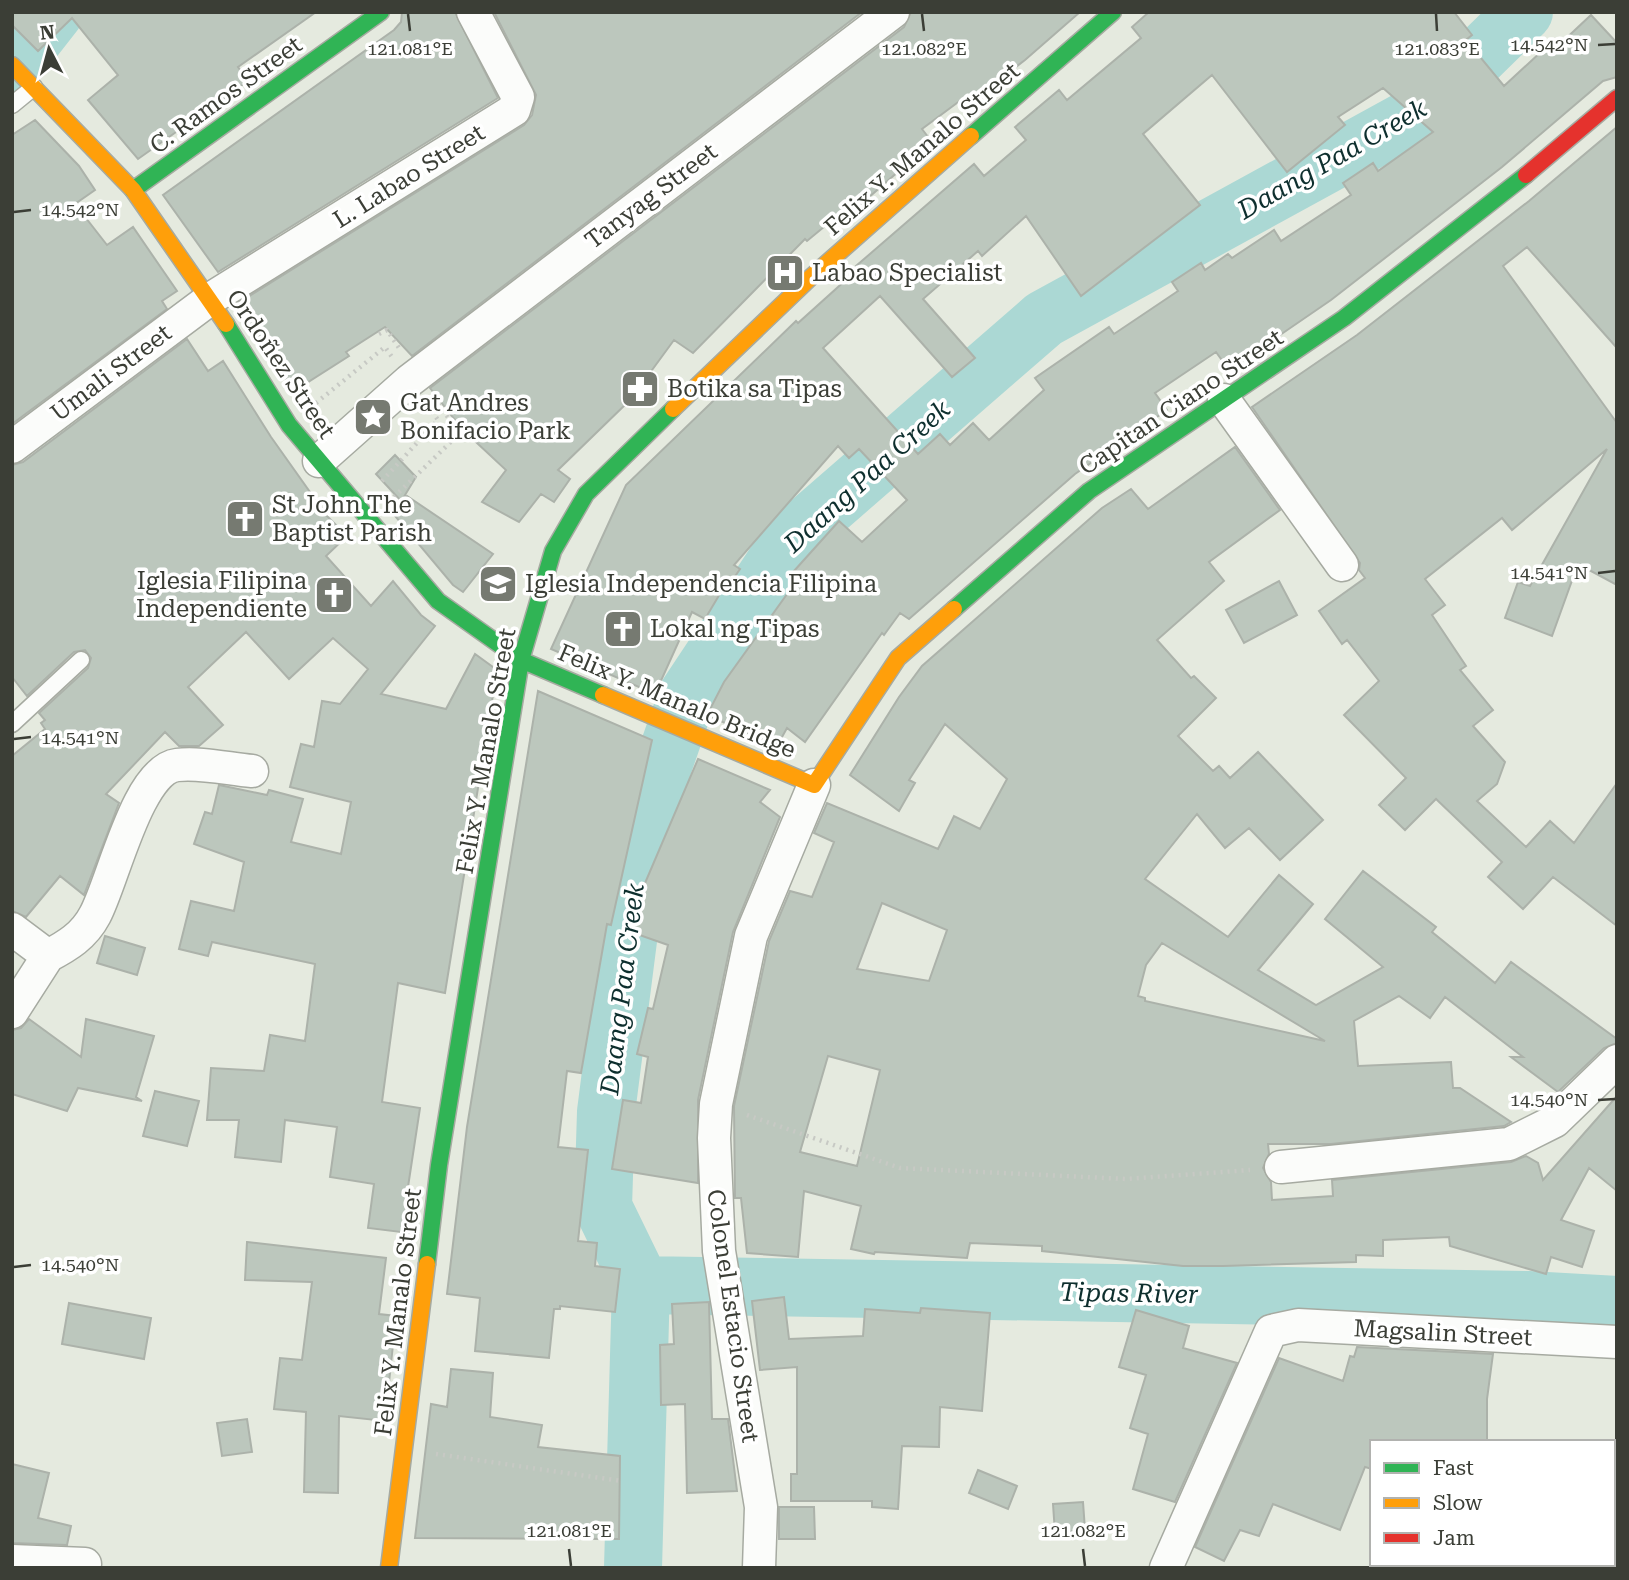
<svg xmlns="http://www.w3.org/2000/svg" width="1629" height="1580" font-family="'Roboto Serif',serif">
	<rect width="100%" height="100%" fill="#e5eadf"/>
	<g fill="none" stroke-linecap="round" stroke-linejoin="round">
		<path stroke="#abd8d4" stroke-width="58" d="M12 67 55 12
			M641 1285 1528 1300 1617 1305
			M633 1568 641 1285 603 1207 606 1112 643 823 688 694 791 539 1044 319 1422 112 1524 12"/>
	</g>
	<path fill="#bcc7bd" stroke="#acb2aa" stroke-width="2" fill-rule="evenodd" d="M12 12H316L238 67 248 81 138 159 88 100 118 75 72 18 38 51 12 25Z
		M402 12H455L498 98 218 272 163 195 394 30 401 22Z
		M494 12H862L412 356 385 327 346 352 349 356 294 391 238 303 524 125 532 115 536 95Z
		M911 12H1080L1025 60 970 102 965 97 922 129 932 142 852 212 848 207 807 241 805 239 693 353 674 340 630 400 558 470 570 479 554 502 541 494 519 522 482 502 506 470 462 429 430 388 904 27Z
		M1149 12H1454L1472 35 1466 40 1504 86 1555 39 1560 44 1591 15 1617 43V77L1603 81 1502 167 1331 300 1229 370 1216 352 1155 393 1167 410 1075 474 909 619 900 613 884 635 882 633 805 742 787 728 777 746 707 715 724 682 800 576 794 571 839 521 862 542 907 500 859 449 849 458 838 446 734 565 740 569 727 588 724 587 705 619 692 612 655 694 551 649 626 485 796 321 798 323 858 269 856 266 974 164 984 176 1026 140 1015 127 1059 90 1067 100 1141 38 1132 27ZM1212 75 1287 172 1345 125 1338 117 1383 88 1433 132 1378 171 1373 163 1343 183 1351 195 1281 241 1274 230 1232 258 1228 254 1205 270 1201 263 1172 282 1178 291 1114 334 1109 327 1035 378 1044 390 989 440 973 423 950 445 940 434 918 454 823 348 880 296 952 377 975 358 923 299 978 251 982 256 1026 216 1081 296 1200 205 1143 134Z
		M35 120 79 166 95 190 75 204 107 245 133 227 177 291 162 301 167 309 12 424V135Z
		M1617 127V348L1527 247 1503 266 1617 423V585L1578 564 1552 636 1505 618 1518 582 1530 586 1607 449 1512 530 1502 518 1425 579 1445 605 1432 615 1466 666 1460 670 1493 710 1473 726 1505 762 1497 784 1477 801 1526 847 1550 821 1574 843 1617 783V926L1553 877 1523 909 1488 877 1502 862 1436 799 1405 830 1379 805 1406 778 1344 715 1379 681 1347 640 1342 644 1319 611 1365 578 1359 570 1360 563 1252 407 1357 335 1529 201Z
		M187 339 208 371 223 361 271 437 327 516 347 536 326 556 371 606 393 581 421 615 435 626 381 694 446 709 475 654 497 670 445 993 398 983 382 1102 420 1108 406 1200 413 1201 409 1233 368 1228 374 1184 330 1177 337 1127 285 1120 281 1162 235 1157 239 1120H207L211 1068 264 1071 270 1035 305 1041 315 964 212 942 208 956 179 949 191 901 234 911 244 862 194 844 205 812 212 814 219 785 267 795 269 790 303 799 291 842 341 854 351 802 290 787 301 744 314 747 322 701 340 704 368 669 333 638 289 679 246 632 188 687 223 725 199 746H179L165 732 106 794 119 803 84 895 60 876 26 917 12 911V756L45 729 41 723 45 720 39 713 88 668 91 658 85 650 74 652 27 696 12 677V465L23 462Z
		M1235 447 1280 510 1209 562 1224 581 1157 640 1191 678 1194 676 1216 698 1178 736 1213 771 1219 766 1230 778 1258 752 1323 820 1280 860 1249 828 1225 848 1197 814 1145 879 1228 937 1279 875 1313 904 1258 970 1316 1005 1383 967 1325 919 1363 871 1436 927 1432 932 1495 983 1511 962 1617 1039V1043L1604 1048 1558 1092 1511 1057H1523L1445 997 1430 1018 1399 996 1354 1021 1358 1066 1451 1062 1453 1088H1460L1511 1122 1504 1126 1331 1144H1268L1269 1154 1263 1168 1271 1182 1272 1200 1333 1196 1332 1180 1511 1162 1526 1156 1538 1163 1543 1180 1617 1096V1191L1589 1168 1561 1220 1594 1231 1582 1267 1551 1257 1546 1274 1450 1246 1449 1237 1383 1240V1256L1356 1255V1262L1223 1266H1183L1042 1251V1246L970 1243 967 1258 875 1252 874 1254 851 1249 861 1206 804 1191 798 1257 747 1253 741 1198H735L734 1106 769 941 790 891 812 897 834 842 814 833 827 803 938 849 954 816 980 829 1007 779 945 724 909 780 915 783 899 811 850 775 899 697 922 666 1102 508 1131 489 1148 509ZM882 903 947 930 929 981 857 969ZM1162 943 1325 1041 1145 1001V998L1138 996 1146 965ZM828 1056 880 1070 857 1166 800 1152Z
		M395 455 416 477 402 500 407 496 493 554 463 592 453 585 390 510 401 501 376 474Z
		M1279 581 1297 615 1244 643 1226 610Z
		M538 691 652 740 611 925 607 924 581 1073 567 1071 558 1147 588 1150 578 1241 597 1243 595 1266 620 1269 615 1312 560 1306V1309H554L549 1358 475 1351 480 1298 447 1294 467 1127Z
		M698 759 770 790 760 802 780 817 733 932 698 1100V1183L612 1169 623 1100 641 1103 648 1057 637 1054 648 1008 653 1009 668 945 625 930Z
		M105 936 145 948 137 975 97 963Z
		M29 1019 81 1057 86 1019 154 1036 136 1097 142 1101 78 1088 67 1111 12 1094V1030L21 1028Z
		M155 1091 199 1101 187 1146 143 1136Z
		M247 1242 386 1258 379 1314 396 1316 385 1421 339 1416 338 1493 304 1492 306 1412 274 1409 280 1358 302 1360 312 1282 245 1280Z
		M784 1297 789 1339 863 1336 865 1309 920 1313 921 1308 990 1313 982 1411 940 1407 939 1447 902 1446 898 1509 872 1507V1501H791V1474H797V1367L760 1370 752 1301Z
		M709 1302 712 1419H728L737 1491 687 1493 685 1404 661 1405 660 1345 674 1344 672 1304Z
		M69 1303 151 1318 144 1359 62 1344Z
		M1136 1310 1189 1326 1183 1348 1237 1363 1175 1502 1133 1489 1148 1434 1130 1428 1146 1375 1119 1367Z
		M1357 1347 1493 1354 1487 1399V1442H1372V1469L1365 1467 1340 1530 1273 1504 1259 1536 1240 1530 1224 1561 1195 1547 1279 1358 1343 1381 1350 1356 1354 1357Z
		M451 1369 493 1373 490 1417 542 1425 538 1447 620 1456 619 1539 415 1538 431 1404 447 1407Z
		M247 1419 252 1452 222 1456 217 1423Z
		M12 1464 49 1473 38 1518 71 1526 67 1545 12 1543Z
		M978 1470 1017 1486 1008 1509 969 1493Z
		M1083 1502 1085 1530 1055 1533 1053 1504Z
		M779 1507H814L815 1539H779Z"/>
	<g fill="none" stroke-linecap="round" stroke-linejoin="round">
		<g stroke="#a6aaa1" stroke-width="19">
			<path id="lane" d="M12 105 34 87
				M12 724 81 660"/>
		</g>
		<g stroke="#a6aaa1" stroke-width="35">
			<path id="street" d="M1224 400 1342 565
				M12 447 210 299 514 110 518 97 473 12
				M319 461 409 381 893 12
				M12 929 48 956
				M48 956C67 946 84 936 95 915 113 882 137 770 177 765 200 762 229 769 252 771
				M12 1012 48 956
				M1281 1167 1509 1144 1555 1121 1617 1061
				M12 1561 85 1564
				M759 1568 761 1507 719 1251 714 1138 716 1104 751 936 814 785
				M1166 1568 1271 1331 1298 1325 1617 1342"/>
		</g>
		<g stroke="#a6aaa1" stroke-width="19">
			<path id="fast" d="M971 136 1113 12
				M133 190 381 12
				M226 324 289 425 438 601 521 660 603 695
				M954 609 1089 491 1344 318 1526 175
				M427 1264 439 1165 521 660 553 551 586 494 673 409"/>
		</g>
		<g stroke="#a6aaa1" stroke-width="19">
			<path id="slow" d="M12 65 133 190 226 324
				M673 409 810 278 971 136
				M603 695 814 785 898 658 954 609
				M389 1568 427 1264"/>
		</g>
		<g stroke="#a6aaa1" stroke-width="19">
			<path id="jam" d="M1526 175 1617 98"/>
		</g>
		<path stroke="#c7c9c4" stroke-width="4.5" stroke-dasharray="2 5" stroke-linecap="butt" d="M379 334 387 330 401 351
			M316 403 385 347 392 357
			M382 481 438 420 428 406
			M394 497 460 433 434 399
			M747 1115 900 1168 1126 1179 1250 1170
			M436 1454 621 1481"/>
		<use href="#lane" stroke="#fbfcfa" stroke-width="16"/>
		<use href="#street" stroke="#fbfcfa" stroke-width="32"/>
		<use href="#fast" stroke="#30b455" stroke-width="16"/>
		<use href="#slow" stroke="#ff9f0a" stroke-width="16"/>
		<use href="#jam" stroke="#e5322d" stroke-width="16"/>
	</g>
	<path fill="none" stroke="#3b3e36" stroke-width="2.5" d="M408 14 410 31M922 14 924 31M1436 14 1437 31M1598 45 1615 44M14 212 31 210M1598 573 1615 571M14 739 31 737M1598 1100 1615 1099M14 1267 31 1265M569 1549 571 1566M1083 1549 1085 1566"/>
	<defs>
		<g id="hospital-square" transform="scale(2.0125)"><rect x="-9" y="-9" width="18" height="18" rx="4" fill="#767a71" stroke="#fff"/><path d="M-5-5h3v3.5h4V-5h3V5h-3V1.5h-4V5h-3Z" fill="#fff"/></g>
		<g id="pharmacy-square" transform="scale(2.0125)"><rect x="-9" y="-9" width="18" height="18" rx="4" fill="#767a71" stroke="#fff"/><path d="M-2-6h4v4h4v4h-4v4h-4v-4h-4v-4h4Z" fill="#fff"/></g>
		<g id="sight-square" transform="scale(2.0125)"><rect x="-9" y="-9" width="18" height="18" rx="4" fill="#767a71" stroke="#fff"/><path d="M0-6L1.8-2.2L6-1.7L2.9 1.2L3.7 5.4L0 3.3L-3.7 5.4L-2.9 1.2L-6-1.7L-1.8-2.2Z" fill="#fff"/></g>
		<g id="church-square" transform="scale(2.0125)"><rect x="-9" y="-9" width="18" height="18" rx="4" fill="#767a71" stroke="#fff"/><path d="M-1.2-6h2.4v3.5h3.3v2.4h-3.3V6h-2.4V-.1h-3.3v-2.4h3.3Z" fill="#fff"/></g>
		<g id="school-square" transform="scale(2.0125)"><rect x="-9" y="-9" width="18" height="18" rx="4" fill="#767a71" stroke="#fff"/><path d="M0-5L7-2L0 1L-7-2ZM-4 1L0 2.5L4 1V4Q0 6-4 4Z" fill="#fff"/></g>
	</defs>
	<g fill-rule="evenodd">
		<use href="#hospital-square" x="785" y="273"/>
		<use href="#pharmacy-square" x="640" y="389"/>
		<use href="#sight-square" x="373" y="417"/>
		<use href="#church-square" x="245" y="519"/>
		<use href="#school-square" x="498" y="584"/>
		<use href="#church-square" x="334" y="595"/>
		<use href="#church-square" x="623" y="629"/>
	</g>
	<g text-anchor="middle" stroke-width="7" stroke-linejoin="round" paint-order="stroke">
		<g font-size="24" fill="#3b3e36" stroke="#fff">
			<text transform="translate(226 95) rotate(-36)" y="8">C. Ramos Street</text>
			<text transform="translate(922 149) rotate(-41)" y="8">Felix Y. Manalo Street</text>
			<text transform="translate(409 176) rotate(-32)" y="8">L. Labao Street</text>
			<text transform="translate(651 196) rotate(-37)" y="8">Tanyag Street</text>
			<text transform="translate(281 364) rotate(56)" y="8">Ordoñez Street</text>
			<text transform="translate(111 373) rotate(-37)" y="8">Umali Street</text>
			<text transform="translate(1181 402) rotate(-34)" y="8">Capitan Ciano Street</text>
			<text transform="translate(677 701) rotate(23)" y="8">Felix Y. Manalo Bridge</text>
			<text transform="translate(486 751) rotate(-80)" y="8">Felix Y. Manalo Street</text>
			<text transform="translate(398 1312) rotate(-83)" y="8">Felix Y. Manalo Street</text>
			<text transform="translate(733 1316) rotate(82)" y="8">Colonel Estacio Street</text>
			<text transform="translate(1443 1333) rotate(3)" y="8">Magsalin Street</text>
		</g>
		<g font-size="24" fill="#3b3e36" stroke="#fff" text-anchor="start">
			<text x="812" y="281">Labao Specialist</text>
			<text x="667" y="397">Botika sa Tipas</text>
			<text x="400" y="411">Gat Andres<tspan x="400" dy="28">Bonifacio Park</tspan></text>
			<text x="272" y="513">St John The<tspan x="272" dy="28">Baptist Parish</tspan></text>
			<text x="307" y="589" text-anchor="end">Iglesia Filipina<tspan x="307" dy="28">Independiente</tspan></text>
			<text x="525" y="592">Iglesia Independencia Filipina</text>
			<text x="650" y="637">Lokal ng Tipas</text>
		</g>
		<g font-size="26" font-style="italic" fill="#0e2f2e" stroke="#fff">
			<text transform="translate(1332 159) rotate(-30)" y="9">Daang Paa Creek</text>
			<text transform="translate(867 476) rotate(-42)" y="9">Daang Paa Creek</text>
			<text transform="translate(622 989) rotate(-83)" y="9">Daang Paa Creek</text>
			<text transform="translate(1129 1293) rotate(1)" y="9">Tipas River</text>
		</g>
	</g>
	<g font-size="18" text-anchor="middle" fill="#3b3e36" stroke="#fff" stroke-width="7" stroke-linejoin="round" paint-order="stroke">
		<text x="1549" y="51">14.542°N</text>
		<text x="410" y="55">121.081°E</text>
		<text x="924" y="55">121.082°E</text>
		<text x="1437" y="55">121.083°E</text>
		<text x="80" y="216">14.542°N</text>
		<text x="1549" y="579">14.541°N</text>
		<text x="80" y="744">14.541°N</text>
		<text x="1549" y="1106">14.540°N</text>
		<text x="80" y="1271">14.540°N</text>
		<text x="569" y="1537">121.081°E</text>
		<text x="1083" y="1537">121.082°E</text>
	</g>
	<rect width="1629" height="1580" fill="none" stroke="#3b3e36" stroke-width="28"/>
	<rect x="1370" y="1440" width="245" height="126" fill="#ffffff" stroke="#b1b2af" stroke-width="2"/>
	<rect x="1384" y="1463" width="35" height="10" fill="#30b455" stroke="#b1b2af" stroke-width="2"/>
	<text x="1433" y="1475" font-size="21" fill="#3b3e36">Fast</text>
	<rect x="1384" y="1498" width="35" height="10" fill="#ff9f0a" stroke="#b1b2af" stroke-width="2"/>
	<text x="1433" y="1510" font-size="21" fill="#3b3e36">Slow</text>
	<rect x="1384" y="1533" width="35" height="10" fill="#e5322d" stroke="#b1b2af" stroke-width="2"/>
	<text x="1433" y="1545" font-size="21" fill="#3b3e36">Jam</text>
	<g transform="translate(49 49) rotate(354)" stroke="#ffffff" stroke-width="5" paint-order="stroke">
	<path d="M0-5L12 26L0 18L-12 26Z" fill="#3b3e36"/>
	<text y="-10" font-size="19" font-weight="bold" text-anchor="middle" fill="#3b3e36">N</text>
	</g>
</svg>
